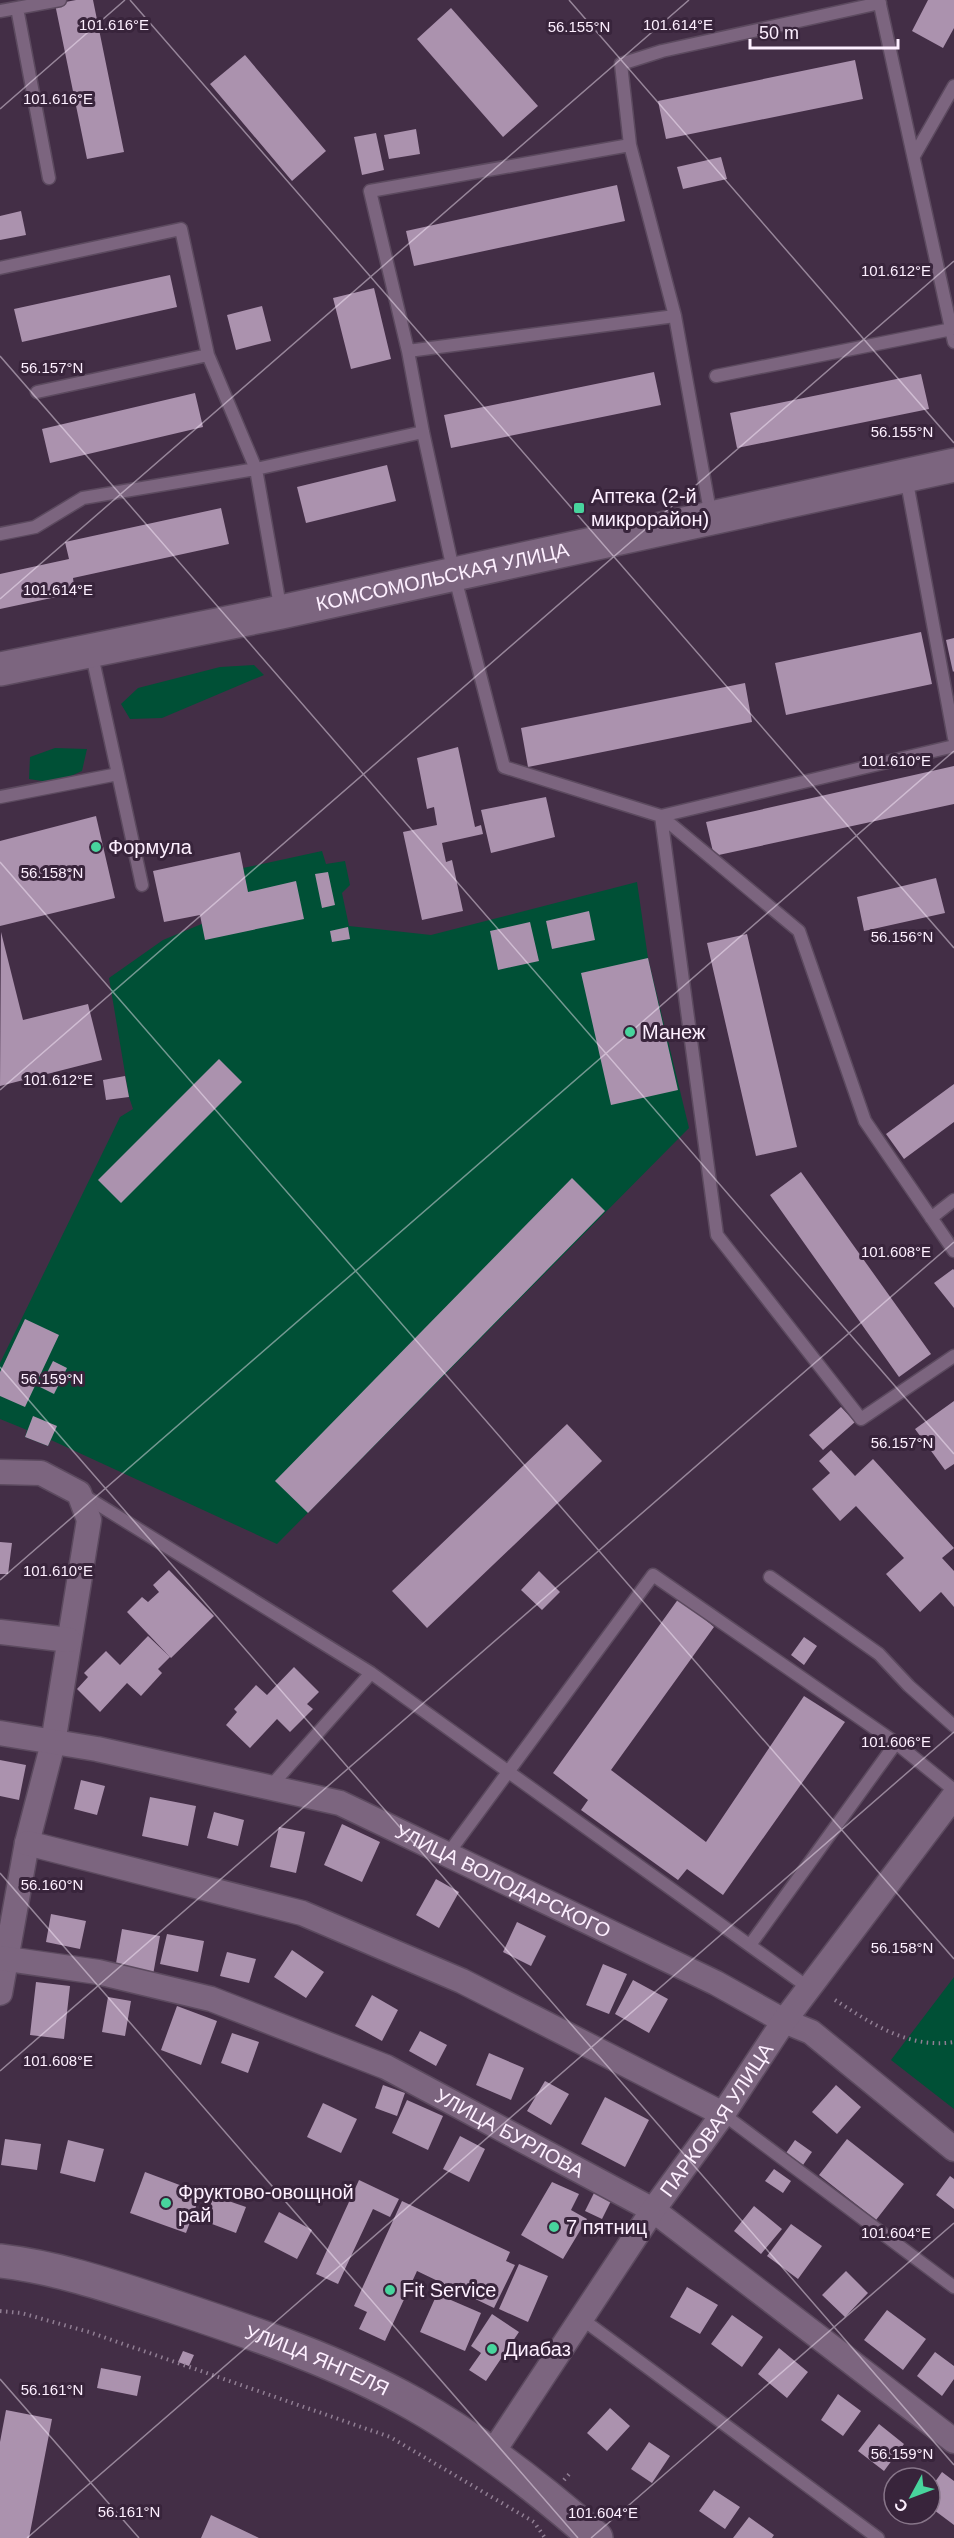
<svg xmlns="http://www.w3.org/2000/svg" width="954" height="2538" font-family="Helvetica,sans-serif">
	<rect width="100%" height="100%" fill="#432e46"/>
	<path fill="#005036" d="M254 665 264 675 162 718 130 719 121 704 138 688 220 667Z
		M55 748 87 749 82 771 55 783 29 779 30 757Z
		M322 851 326 864 345 861 350 885 342 893 349 926 431 935 637 882 648 958 689 1128 277 1544 51 1440 48 1446 25 1437 27 1430 0 1419V1363L120 1117 133 1109 129 1097 109 978 163 940 250 904 243 868Z
		M954 1977V2109L891 2060Z"/>
	<path fill="#ab92ae" d="M76 0H93L124 152 87 159 55 4Z
		M928 0H954V28L943 48 912 31Z
		M451 8 538 106 503 137 417 39Z
		M245 55 326 151 292 181 210 84Z
		M855 60 863 99 666 139 658 101Z
		M416 129 420 154 389 159 384 135Z
		M376 133 384 170 362 175 354 137Z
		M721 157 727 179 683 189 677 167Z
		M617 185 625 221 414 266 406 231Z
		M21 211 26 235 0 240V216Z
		M170 275 177 307 22 342 14 309Z
		M374 288 391 359 351 369 333 298Z
		M262 306 271 341 236 350 227 315Z
		M654 372 661 405 451 448 444 415Z
		M921 374 929 409 737 448 730 413Z
		M195 393 203 427 50 463 42 429Z
		M387 465 396 501 306 523 297 487Z
		M221 508 229 544 73 578 75 593 0 609V574L69 559 65 542Z
		M921 632 932 684 786 715 775 663Z
		M954 638V671L953 672 946 640Z
		M745 683 752 722 528 767 521 728Z
		M458 747 475 827 481 825 483 834 442 843 446 862 452 860 463 911 422 920 403 832 437 825 434 807 427 809 417 758Z
		M954 766V804L714 856 706 822Z
		M546 797 555 837 491 853 481 810Z
		M96 816 115 898 0 926V841Z
		M240 852 248 892 296 881 304 919 205 940 200 915 164 922 153 871Z
		M328 872 335 905 322 908 315 874Z
		M936 878 945 913 864 931 857 897Z
		M589 911 595 940 552 949 546 921Z
		M530 922 539 961 498 970 490 931Z
		M348 927 350 939 332 942 330 931Z
		M1 932 23 1020 88 1004 102 1060 0 1086Z
		M747 934 797 1147 756 1156 707 943Z
		M648 958 678 1090 611 1105 581 973Z
		M219 1059 242 1082 121 1203 98 1180Z
		M125 1076 129 1097 106 1100 103 1080Z
		M954 1084V1122L904 1159 886 1134Z
		M801 1172 931 1354 899 1377 770 1195Z
		M572 1178 605 1211 308 1513 275 1481Z
		M953 1269 954 1270V1308L934 1283Z
		M25 1319 59 1335 25 1407 0 1396V1372Z
		M53 1361 67 1368 54 1394 40 1387Z
		M954 1401V1464L945 1470 915 1429Z
		M841 1407 855 1422 823 1450 809 1435Z
		M33 1416 57 1426 48 1446 25 1437Z
		M567 1424 602 1461 427 1628 392 1591Z
		M831 1450 855 1476 873 1459 954 1548 942 1558 954 1571V1607L941 1592 920 1612 886 1574 904 1558 856 1506 840 1521 812 1489 830 1473 819 1461Z
		M0 1542 12 1543 8 1574H0Z
		M169 1570 214 1616 171 1658 127 1612 142 1597 148 1602 159 1592 153 1585Z
		M539 1571 560 1592 542 1610 521 1590Z
		M679 1598 714 1627 611 1770 706 1842 804 1696 845 1722 723 1895 687 1869 678 1880 581 1810 588 1800 553 1773Z
		M148 1636 170 1657 158 1669 162 1673 141 1696 127 1683 100 1712 77 1689 88 1677 84 1673 106 1651 120 1665Z
		M804 1637 817 1646 804 1665 791 1655Z
		M294 1667 319 1692 307 1704 313 1709 290 1732 277 1719 250 1748 226 1725 237 1712 234 1709 256 1685 267 1695Z
		M0 1760 26 1765 19 1800 0 1796Z
		M81 1780 105 1786 97 1815 74 1809Z
		M150 1797 196 1806 188 1846 142 1836Z
		M214 1812 244 1820 238 1846 207 1838Z
		M342 1824 380 1842 362 1882 324 1865Z
		M279 1827 305 1832 296 1873 270 1867Z
		M436 1879 459 1892 439 1928 416 1915Z
		M51 1914 86 1921 80 1949 46 1942Z
		M517 1922 546 1936 531 1966 503 1952Z
		M122 1929 160 1936 153 1975 115 1969Z
		M167 1934 204 1941 198 1972 160 1964Z
		M292 1950 324 1972 306 1998 274 1977Z
		M227 1952 256 1959 249 1983 220 1976Z
		M603 1964 627 1974 609 2014 586 2005Z
		M633 1980 668 1999 649 2033 615 2014Z
		M36 1982 70 1986 64 2039 30 2035Z
		M372 1995 398 2010 382 2041 355 2026Z
		M108 1997 131 2001 125 2036 102 2032Z
		M177 2006 217 2021 201 2065 161 2050Z
		M420 2031 447 2045 436 2066 409 2051Z
		M232 2033 259 2042 248 2073 221 2063Z
		M489 2053 524 2068 511 2100 476 2085Z
		M545 2081 569 2094 551 2125 527 2111Z
		M383 2085 405 2093 397 2116 375 2108Z
		M836 2085 861 2107 837 2134 812 2112Z
		M605 2097 649 2120 625 2167 581 2144Z
		M407 2100 443 2116 428 2150 392 2133Z
		M323 2103 357 2119 341 2153 307 2137Z
		M460 2136 485 2149 469 2182 443 2169Z
		M5 2139 41 2144 37 2170 1 2165Z
		M847 2139 904 2184 876 2220 819 2175Z
		M68 2140 104 2149 95 2182 60 2173Z
		M795 2140 812 2152 803 2165 786 2153Z
		M774 2169 791 2181 783 2193 765 2181Z
		M145 2172 201 2193 186 2233 130 2213Z
		M950 2176 954 2179V2209L936 2195Z
		M359 2180 399 2199 390 2217 373 2209 338 2284 316 2274Z
		M552 2182 579 2194 571 2210 587 2219 563 2259 521 2235Z
		M594 2193 611 2201 602 2219 585 2211Z
		M214 2196 246 2207 236 2233 204 2221Z
		M402 2201 510 2252 506 2261 515 2265 494 2308 417 2271 385 2341 359 2329 367 2312 354 2306Z
		M754 2206 782 2229 761 2254 734 2231Z
		M279 2212 312 2230 297 2259 264 2242Z
		M791 2224 822 2246 798 2279 767 2256Z
		M519 2264 548 2276 528 2322 499 2309Z
		M846 2271 868 2293 845 2317 822 2295Z
		M687 2287 718 2305 700 2334 670 2317Z
		M437 2294 481 2313 465 2351 420 2332Z
		M887 2310 926 2339 903 2370 864 2340Z
		M492 2314 519 2332 486 2381 469 2370 481 2353 471 2346Z
		M732 2315 763 2337 742 2367 711 2344Z
		M779 2348 808 2372 787 2398 758 2374Z
		M183 2351 194 2355 189 2366 178 2362Z
		M935 2352 954 2366V2379L942 2396 917 2376Z
		M101 2368 141 2376 137 2396 97 2388Z
		M838 2394 861 2411 843 2436 821 2420Z
		M610 2408 630 2426 607 2451 587 2433Z
		M6 2410 52 2419 29 2538H0V2442Z
		M879 2424 904 2444 884 2471 858 2451Z
		M649 2442 670 2456 652 2483 631 2469Z
		M942 2472 954 2481V2525L930 2507V2489Z
		M714 2490 740 2507 725 2529 699 2511Z
		M211 2515 259 2538H201Z
		M749 2517 774 2535 772 2538H733Z"/>
	<g fill="none" stroke-linecap="round" stroke-linejoin="round">
		<g stroke="#5c4a5f" stroke-width="15">
			<path id="lane" d="M879 0 954 342
				M17 8 49 178
				M0 11 60 0
				M630 145 370 191 408 351 423 432 454 574 504 767 661 816 954 746
				M914 156 954 86
				M0 268 181 229 208 355 256 469 83 498 35 527 0 534
				M408 351 675 316
				M716 376 952 329 954 324
				M37 392 208 355
				M906 477 954 738
				M711 517 675 316 630 145 621 64 662 51 880 3
				M281 612 256 469 423 432
				M118 774 142 885
				M0 797 118 774 91 651
				M661 816 717 1235 861 1419 954 1356
				M661 816 799 931 865 1121 954 1251
				M931 1218 954 1200
				M83 1495 371 1673 809 1988
				M770 1577 879 1654 909 1686 954 1726
				M896 1743 954 1790
				M270 1787 371 1673
				M447 1855 653 1575 896 1743 750 1945
				M723 2114 954 2287
				M582 2319 878 2538"/>
		</g>
		<g stroke="#5c4a5f" stroke-width="27">
			<g id="street">
				<path d="M0 1472 41 1473 79 1493 89 1520 53 1743 27 1843 0 1993"/>
				<path d="M0 1632 69 1640"/>
				<path id="s1" d="M0 1733 97 1749 340 1803 716 1983 784 2021 811 2032 954 2149"/>
				<path d="M27 1843 302 1913 462 1981 723 2114"/>
				<path id="s2" d="M0 1958 98 1972 211 1999 386 2067 653 2210 954 2441"/>
				<path id="s3" d="M491 2455 653 2210 723 2114 784 2021 954 1796"/>
			</g>
		</g>
		<g stroke="#5c4a5f" stroke-width="36">
			<g id="secondary">
				<path id="s4" d="M0 669 281 612 954 465"/>
				<path id="s5" d="M0 2261C61 2268 117 2288 175 2307 256 2334 339 2362 414 2404 479 2441 540 2489 596 2538"/>
			</g>
		</g>
		<path stroke="#907e93" stroke-width="4" stroke-dasharray="1.5 4.5" stroke-linecap="butt" d="M835 2000C872 2024 909 2049 954 2042
			M0 2311 21 2313 89 2332 390 2437 534 2522 545 2538
			M564 2480 572 2471"/>
		<use href="#lane" stroke="#7c657f" stroke-width="12"/>
		<use href="#street" stroke="#7c657f" stroke-width="24"/>
		<use href="#secondary" stroke="#7c657f" stroke-width="33"/>
	</g>
	<path fill="none" stroke="#fdefff" stroke-width="1.5" stroke-opacity="0.45" d="M130 0 954 948M569 0 954 443M0 109 125 0M0 356 954 1454M0 599 689 0M0 862 954 1959M0 1090 954 261M0 1367 954 2465M0 1580 954 751M0 1873 578 2538M0 2071 954 1242M0 2379 139 2538M27 2538 954 1732M591 2538 954 2223"/>
	<g fill="#48d49d" stroke="#38243b" stroke-width="2">
		<rect x="573" y="502" width="12" height="12" rx="3"/>
		<circle cx="96" cy="847" r="6"/>
		<circle cx="630" cy="1032" r="6"/>
		<circle cx="166" cy="2203" r="6"/>
		<circle cx="554" cy="2227" r="6"/>
		<circle cx="390" cy="2290" r="6"/>
		<circle cx="492" cy="2349" r="6"/>
	</g>
	<g text-anchor="middle" stroke-width="6" stroke-linejoin="round" paint-order="stroke">
		<g font-size="20" fill="#fdefff" stroke="#38243b" text-anchor="start">
			<text x="591" y="503">Аптека (2-й<tspan x="591" dy="23">микрорайон)</tspan></text>
			<text x="108" y="854">Формула</text>
			<text x="642" y="1039">Манеж</text>
			<text x="178" y="2199">Фруктово-овощной<tspan x="178" dy="23">рай</tspan></text>
			<text x="566" y="2234">7 пятниц</text>
			<text x="402" y="2297">Fit Service</text>
			<text x="504" y="2356">Диабаз</text>
		</g>
		<g font-size="20" fill="#fdefff" stroke="#38243b">
			<text dy="7" stroke="none"><textPath href="#s4" startOffset="452">КОМСОМОЛЬСКАЯ УЛИЦА</textPath></text>
			<text dy="7" stroke="none"><textPath href="#s1" startOffset="528">УЛИЦА ВОЛОДАРСКОГО</textPath></text>
			<text dy="7" stroke="none"><textPath href="#s3" startOffset="404">ПАРКОВАЯ УЛИЦА</textPath></text>
			<text dy="7" stroke="none"><textPath href="#s2" startOffset="543">УЛИЦА БУРЛОВА</textPath></text>
			<text dy="7" stroke="none"><textPath href="#s5" startOffset="333">УЛИЦА ЯНГЕЛЯ</textPath></text>
		</g>
	</g>
	<g font-size="15" text-anchor="middle" fill="#fdefff" stroke="#38243b" stroke-width="6" stroke-linejoin="round" paint-order="stroke">
		<text x="114" y="30">101.616°E</text>
		<text x="678" y="30">101.614°E</text>
		<text x="579" y="32">56.155°N</text>
		<text x="58" y="104">101.616°E</text>
		<text x="896" y="276">101.612°E</text>
		<text x="52" y="373">56.157°N</text>
		<text x="902" y="437">56.155°N</text>
		<text x="58" y="595">101.614°E</text>
		<text x="896" y="766">101.610°E</text>
		<text x="52" y="878">56.158°N</text>
		<text x="902" y="942">56.156°N</text>
		<text x="58" y="1085">101.612°E</text>
		<text x="896" y="1257">101.608°E</text>
		<text x="52" y="1384">56.159°N</text>
		<text x="902" y="1448">56.157°N</text>
		<text x="58" y="1576">101.610°E</text>
		<text x="896" y="1747">101.606°E</text>
		<text x="52" y="1890">56.160°N</text>
		<text x="902" y="1953">56.158°N</text>
		<text x="58" y="2066">101.608°E</text>
		<text x="896" y="2238">101.604°E</text>
		<text x="52" y="2395">56.161°N</text>
		<text x="902" y="2459">56.159°N</text>
		<text x="129" y="2517">56.161°N</text>
		<text x="603" y="2518">101.604°E</text>
	</g>
	<g transform="translate(912 2496) rotate(229)"><circle r="28" fill="#38243b" stroke="#877589" stroke-width="1.5"/>
	<path d="M0-4.5L10 22L0 15L-10 22Z" fill="#48d49d"/>
	<text y="-9" font-size="16" font-weight="bold" text-anchor="middle" fill="#fdefff">С</text>
	</g>
	<path d="M750 39v9h148v-9" fill="none" stroke="#fdefff" stroke-width="3"/>
	<text x="759" y="39" font-size="18" fill="#fdefff" stroke="#38243b" stroke-width="4.5" paint-order="stroke">50 m</text>
</svg>
